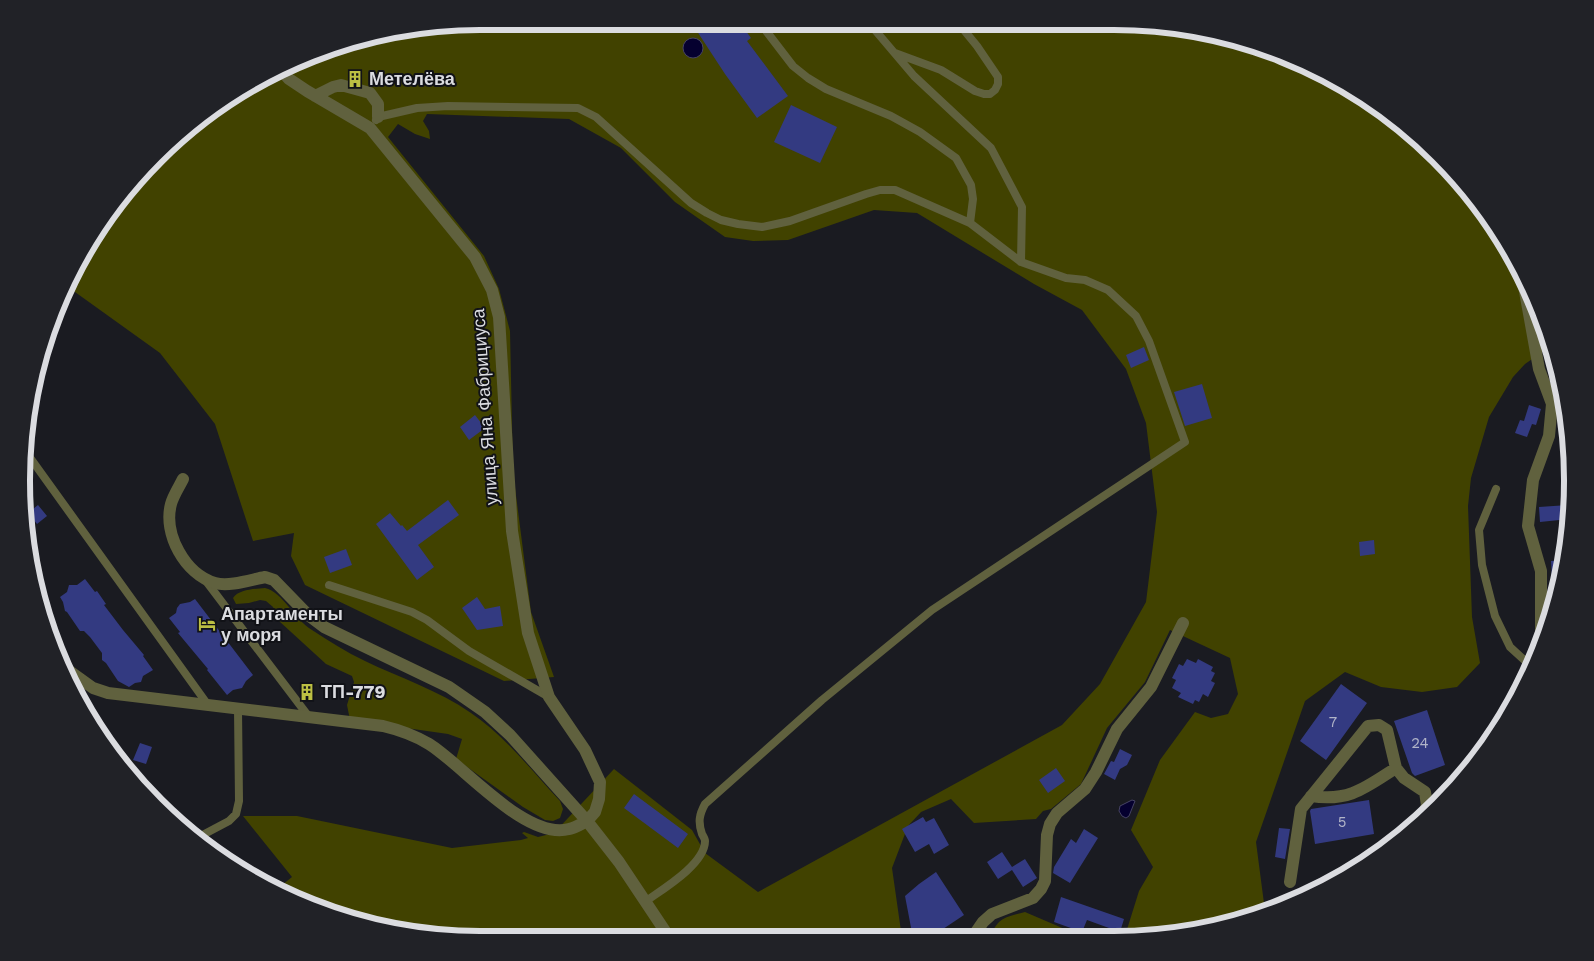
<svg xmlns="http://www.w3.org/2000/svg" width="1594" height="961" font-family="'Work Sans',sans-serif">
	<rect width="100%" height="100%" fill="#1a1b21"/>
	<path fill="#414200" d="M481 21 1173 25 1289 56 1393 116 1459 177 1511 251 1548 333 1551 346 1525 364 1513 377 1489 417 1471 478 1468 506 1472 617 1480 663 1457 687 1422 692 1381 687 1345 672 1305 701 1256 842 1265 911 1233 924 1144 939H1124L1139 891 1153 867 1131 830 1160 760 1195 712 1211 718 1228 714 1238 694 1230 658 1170 630 1145 682 1107 728 1081 784 1051 809 1043 811 1036 819 974 823 951 799 921 812 908 826 892 868 902 938 421 936 305 905 277 889 292 877 243 816H297L452 848 521 840 528 838 522 833 524 832 538 837 554 833 614 769 692 830 705 853 758 892 1062 725 1100 684 1146 602 1157 512 1146 423 1126 369 1082 310 1034 284 917 213 874 210 788 240 753 241 725 237 675 202 621 148 569 119 427 114 423 121 429 131 430 139 415 134 398 124 388 137 484 256 499 289 510 331 513 472 531 612 554 677 504 681 305 585 291 556 294 533 253 541 215 424 160 353 68 287 99 225 201 116 333 46Z
		M265 588C283 592 294 619 312 630 329 641 346 652 365 661 400 678 438 690 471 713 505 736 532 771 560 801L563 809 560 818 553 821 545 820 523 807 456 759 462 739 448 734 350 720 347 705 354 682 352 676 326 664 279 621 273 607 266 601 260 600 249 603 236 604 233 598C239 589 255 589 265 588Z
		M1025 912 1088 939 990 938C997 918 1005 917 1025 912Z"/>
	<path fill="#05002f" stroke="#454264" d="M683 48a10 10 0 1 1 20 0a10 10 0 1 1-20 0Z
		M1132 800 1135 801 1129 816 1126 818 1122 816 1119 811 1120 806Z"/>
	<path fill="#333a81" d="M691 22 740 23 751 38 747 41 788 96 757 118 725 74Z
		M791 105 837 127 820 163 774 142Z
		M1144 347 1149 360 1131 368 1126 355Z
		M1202 384 1212 418 1185 426 1174 392Z
		M1529 405 1541 409 1536 425 1532 424 1527 437 1515 433 1520 420 1524 421Z
		M475 415 485 428 469 440 460 427Z
		M448 500 459 515 418 545 434 567 417 580 376 524 390 513 401 526 402 525 407 531Z
		M38 505 47 516 37 524 28 513Z
		M1568 505 1569 519 1540 522 1539 507Z
		M1374 540 1375 554 1360 556 1359 542Z
		M346 549 352 565 330 573 324 557Z
		M1564 560 1558 595H1553L1551 561Z
		M85 579 95 592 97 591 106 604 104 605 123 630 144 655 143 656 153 670 143 676 141 682 135 683 129 687 118 681 106 663 102 660V653L90 637 84 631H80L67 612 65 611 63 602 60 597 67 592 69 585H77Z
		M477 597 485 609 500 606 503 626 477 630 462 608Z
		M195 599 253 675 246 681 242 688 233 690 227 695 207 670 208 669 178 633 180 632 169 618 176 613 177 608 180 604 190 602Z
		M1187 659 1196 663 1198 659 1213 667 1211 671 1215 673 1211 681 1215 683 1208 697 1203 694 1199 702 1195 700 1193 704 1178 697 1181 693 1172 688 1176 680 1172 678 1179 664 1183 666Z
		M1341 684 1367 703 1326 760 1300 741Z
		M1427 710 1445 765 1415 776 1412 773 1394 721Z
		M140 743 152 747 146 764 133 760Z
		M1120 749 1132 755 1127 765 1120 769 1115 780 1104 774 1111 761 1114 762Z
		M1056 768 1065 781 1048 793 1039 780Z
		M634 794 688 834 678 848 624 808Z
		M1369 800 1374 834 1315 844 1310 811 1311 809Z
		M923 817 926 822 934 818 949 845 934 854 929 844 915 852 902 829Z
		M1279 828 1290 829 1285 859 1275 857Z
		M1084 829 1098 838 1070 883 1053 873 1054 867 1071 839 1076 843Z
		M1002 852 1012 867 1025 859 1037 878 1023 887 1012 870 998 879 987 862Z
		M936 872 964 915 940 931 945 938H913L905 896 919 884Z
		M1061 897 1124 919 1120 932 1087 920 1082 932 1054 922Z"/>
	<g fill="none" stroke-linecap="round" stroke-linejoin="round">
		<path stroke="#60613e" stroke-width="8" d="M760 23 793 66 808 78 826 89 891 116 920 132 956 158 971 185 973 199 970 223
			M869 23 914 76 991 148 1022 207 1021 262
			M895 53 941 70 975 91 984 94H990L995 90 998 84V77L977 46 959 24
			M376 120 378 117 417 108 448 106 578 108 596 117 691 203 707 213 721 220 738 224 762 227 790 221 866 194 880 190H895L970 223 1021 262 1066 278 1085 280 1108 290 1136 316 1149 341 1185 442 932 610 822 700 705 804C699 815 698 822 702 834 703 836 705 839 705 841 705 864 663 889 646 901
			M26 452 208 705
			M1496 489 1479 530 1482 565 1495 616 1510 647 1532 667
			M206 581 309 717
			M329 585 412 612 427 620 469 651 549 697
			M195 839 229 821 236 814 239 801 238 709"/>
		<path stroke="#60613e" stroke-width="12" d="M283 72 289 79 307 91 370 128 475 257 492 290 499 317 512 531 528 633 549 697 585 750 600 782 599 799 595 812 587 821 619 862 669 937
			M315 96 333 87 341 85 370 93 378 104V117
			M1522 275 1539 369 1552 404 1549 436 1533 480 1528 526 1541 571V642
			M68 670 93 688 108 693 383 726C400 730 414 735 429 744 463 765 526 841 569 829 575 828 581 824 587 821L510 735 485 712 449 687 324 627 308 615 274 580 265 577C250 580 229 587 215 583 185 574 163 534 171 504 173 496 179 487 183 479
			M1311 796C1349 802 1365 788 1396 768
			M1290 882 1301 809 1368 726 1379 725 1387 730 1396 768 1404 778 1425 792 1427 805 1423 818
			M972 938 983 922 992 914 1033 898 1041 889 1045 881 1047 835 1050 824 1057 813 1085 789 1096 772 1117 729 1151 687 1183 623"/>
	</g>
	<defs>
		<g id="building-bare" transform="scale(1.35)"><path d="M-4-6H4V6H1V3H-1V6H-4ZM-2.5-4.3h1.7v1.8h-1.7ZM.8-4.3h1.7v1.8H.8ZM-2.5-1h1.7V.8h-1.7ZM.8-1h1.7V.8H.8Z" fill="#bcbf43" stroke="#111217" stroke-width="2.5" paint-order="stroke"/></g>
		<g id="hotel-bare" transform="scale(1.35)"><path d="M-6-4.5h1.5V1H6V5H4.5V3h-9V5H-6ZM-4 0a1.8 1.8 0 1 1 3.6 0ZM.5 0V-2.5h3Q6-2.5 6 0Z" fill="#bcbf43" stroke="#111217" stroke-width="2.5" paint-order="stroke"/></g>
	</defs>
	<g fill-rule="evenodd">
		<use href="#building-bare" x="355" y="79"/>
		<use href="#hotel-bare" x="207" y="624"/>
		<use href="#building-bare" x="307" y="692"/>
	</g>
	<g text-anchor="middle" stroke-width="4" stroke-linejoin="round" paint-order="stroke">
		<g font-size="15" fill="#b1b4c8">
			<text x="1333" y="727">7</text>
			<text x="1420" y="748">24</text>
			<text x="1342" y="827">5</text>
		</g>
		<g font-size="18" font-weight="bold" fill="#dbdce0" stroke="#111217" text-anchor="start">
			<text x="369" y="85">Метелёва</text>
			<text x="221" y="620">Апартаменты<tspan x="221" dy="21">у моря</tspan></text>
			<text x="321" y="698">ТП-779</text>
		</g>
		<g font-size="18" fill="#dbdce0" stroke="#111217">
			<text transform="translate(485 407) rotate(-94)" y="6">улица Яна Фабрициуса</text>
		</g>
	</g>
	<path d="M0 0H1594V961H0ZM480 30H1114A450 450 0 0 1 1564 480V481A450 450 0 0 1 1114 931H480A450 450 0 0 1 30 481V480A450 450 0 0 1 480 30Z" fill="#212227" fill-rule="evenodd"/>
	<path fill="none" stroke="#dbdce0" stroke-width="6" d="M480 30H1114A450 450 0 0 1 1564 480V481A450 450 0 0 1 1114 931H480A450 450 0 0 1 30 481V480A450 450 0 0 1 480 30Z"/>
</svg>
